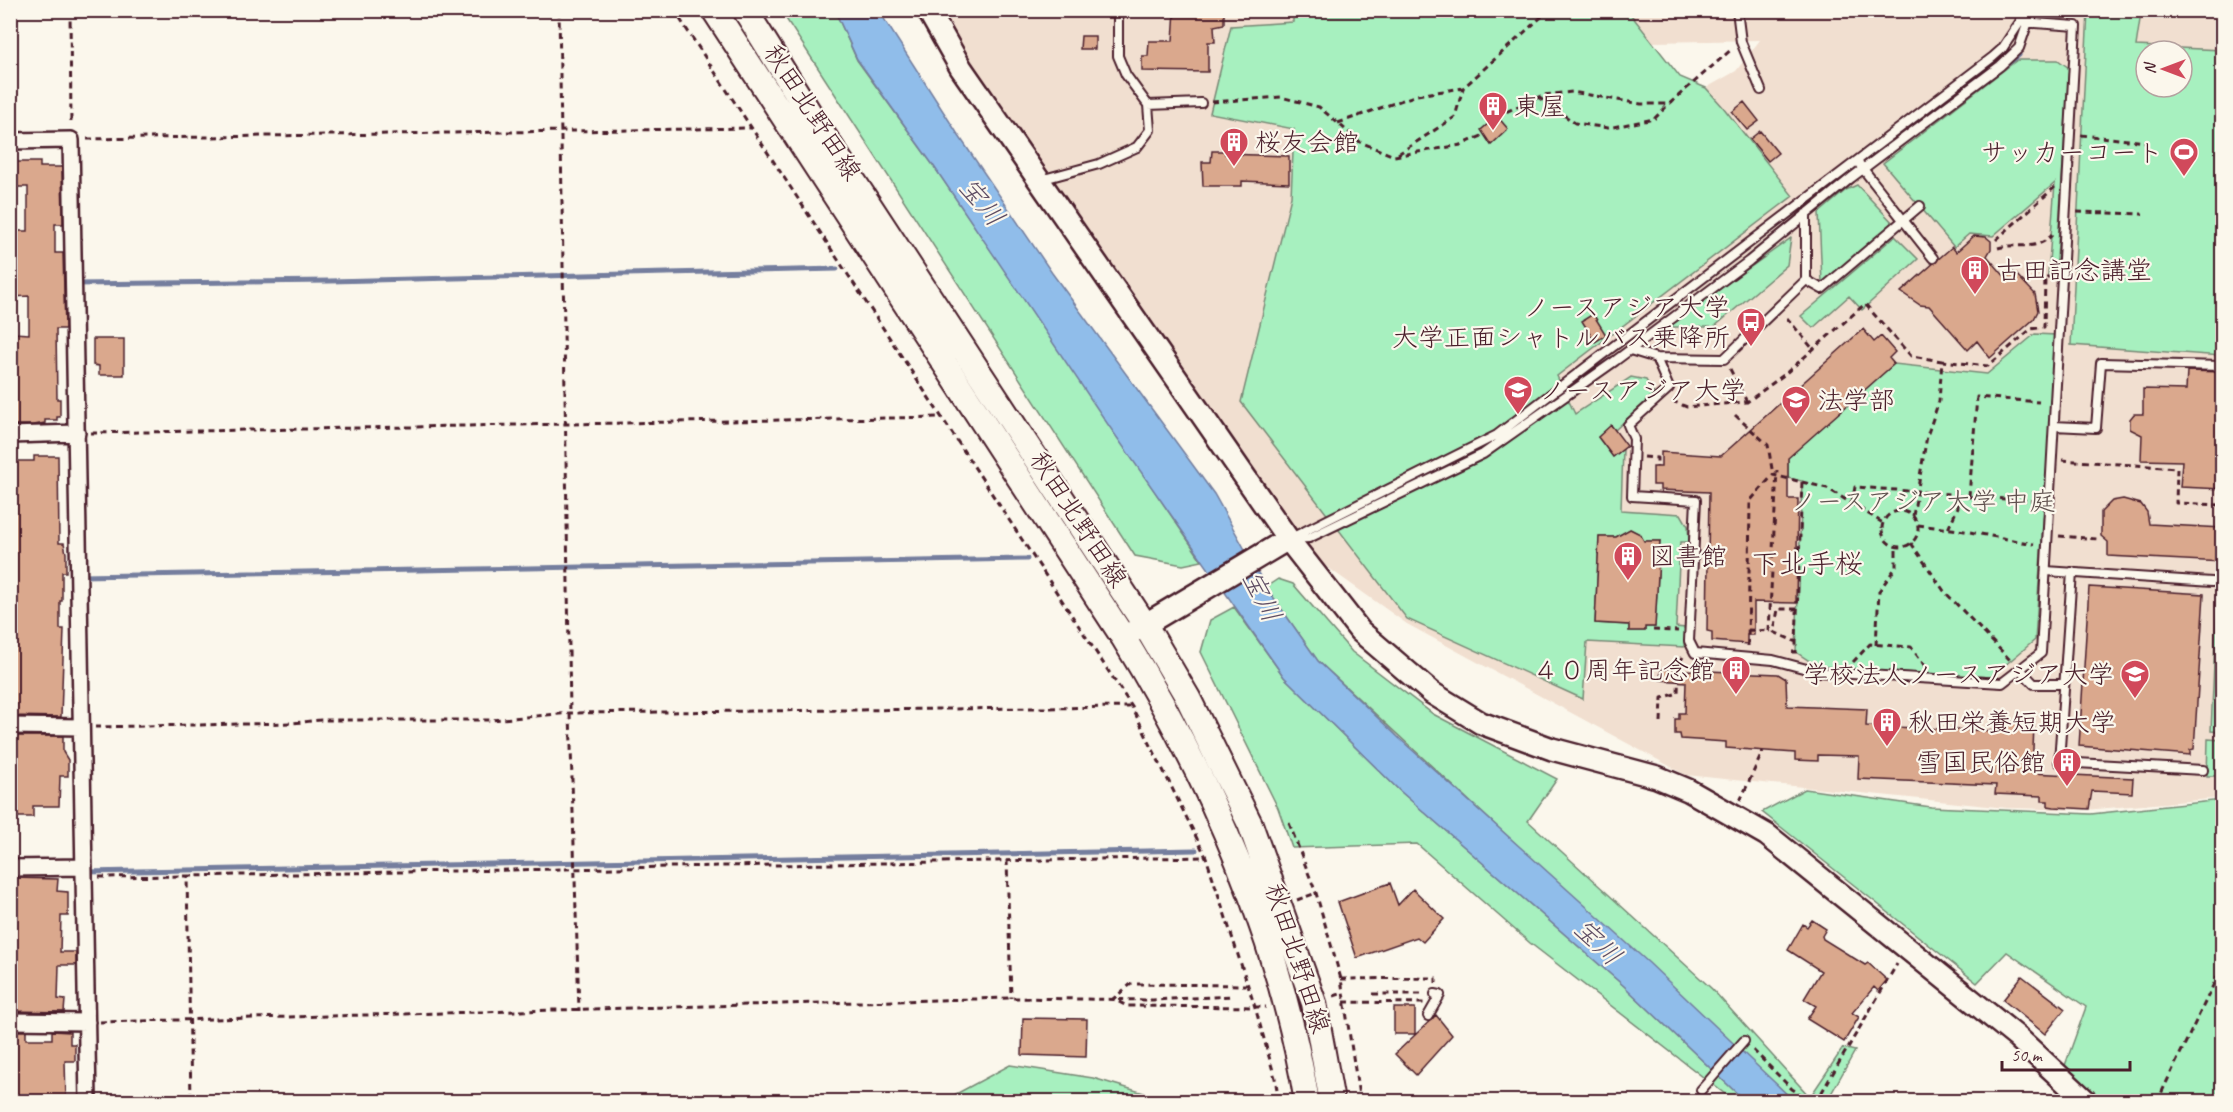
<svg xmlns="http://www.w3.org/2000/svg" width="2233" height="1112" font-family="Caveat,'Klee One',sans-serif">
	<rect width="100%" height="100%" fill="#fbf7ec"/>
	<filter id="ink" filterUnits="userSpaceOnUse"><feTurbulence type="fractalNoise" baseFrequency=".0167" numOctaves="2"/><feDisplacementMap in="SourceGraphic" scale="12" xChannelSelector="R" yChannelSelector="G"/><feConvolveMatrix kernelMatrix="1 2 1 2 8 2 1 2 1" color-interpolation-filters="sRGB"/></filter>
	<g filter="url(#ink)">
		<path fill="#f1dfd0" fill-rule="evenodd" d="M928 11H2222V798L2085 810 2007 808 1686 775 1407 624 1288 539ZM1760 40 1736 71 1706 88 1680 77 1653 42ZM2146 51H2182V87H2146ZM2035 334 1796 652 1802 481 1987 374Z"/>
		<path fill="#a7f0bf" stroke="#788875" stroke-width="1.5" fill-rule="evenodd" d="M1293 10 1628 11 1680 77 1706 88 1723 107 1793 196 1557 376 1575 414 1631 377 1646 380 1654 394 1615 430 1611 426 1598 437 1613 457 1623 449 1621 510 1681 514 1688 526 1689 542H1680L1676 627 1685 628 1684 647 1587 642 1583 699 1407 619 1241 402 1291 197 1294 129 1210 113 1231 26 1293 22ZM1630 529 1640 534 1644 541H1660L1655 627H1645V631H1629V625L1595 623 1599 537H1616Z
			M781 11H835L857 60 933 165 1202 561 1183 565 1135 556Z
			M2088 11H2127L2141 13 2136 46 2222 50V356L2071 345ZM2146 51H2182V87H2146Z
			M2017 60H2058L2069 68 2056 275H2048L2055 183 1993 236 1969 234 1954 247 1883 163Z
			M1857 185 1894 224 1822 283 1819 213 1846 190Z
			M1895 236 1918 259 1862 310 1849 296 1813 328 1801 316Z
			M1791 238 1787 265 1714 327H1667Z
			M2035 334 2056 335 2035 640 1991 677 1820 668 1796 652 1802 481 1788 478V457L1894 364 1987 374Z
			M1278 579 1293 584 1352 652 1433 714 1557 779 1528 821 1712 989 1810 1097 1843 1048 1855 1051 1827 1101H1794L1318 661 1266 587Z
			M2217 596 2222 597V732L2211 731Z
			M1234 607 1284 677 1400 791 1624 986 1745 1101H1734L1530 943 1417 844 1292 848 1278 808 1201 652 1210 620Z
			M2208 739 2222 740V776H2207Z
			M1805 789 1931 807 2091 814 2222 800V1101H2102L2063 1071 2086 1007 2007 952 1977 983 1762 812Z
			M1010 1065 1093 1078 1171 1101H943Z"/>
		<path fill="#90bdea" stroke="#747e9e" stroke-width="1.5" d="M835 11H879L957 133 1052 273 1214 494 1266 587 1318 661 1400 739 1649 963 1794 1101H1745L1624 986 1400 791 1284 677 1109 426 933 165 857 59Z"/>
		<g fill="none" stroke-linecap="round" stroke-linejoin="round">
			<path stroke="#747e9e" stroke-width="5" d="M2006 65 2019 55
				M75 284 330 281 837 269
				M81 576 1027 559
				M86 872 1196 850"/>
		</g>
		<path fill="#daa88d" stroke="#4a1f2b" stroke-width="1.5" d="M1175 10H1224V24L1214 26 1215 42H1208V72L1142 71V56H1148L1149 41H1173Z
			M1081 36H1095V49H1080Z
			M1744 102 1759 121 1747 130 1732 112Z
			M1497 116 1508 129 1491 145 1481 130Z
			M1760 131 1778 153 1768 161 1750 139Z
			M1212 151H1225V154L1289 156V183L1242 181V186H1203L1202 162H1211Z
			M10 162H40V167H62L63 224H55V253H63L65 329H56L57 399H60V417H57V420H45V423L34 425H10V360H14V333L29 334V296L12 297 10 257V231H28V187H10Z
			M1974 236 1986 237 1991 241V249L1987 256 2006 278 2013 271 2035 294 2038 311 2034 319 1990 358 1977 341 1968 350 1929 306 1920 305 1901 292 1952 247 1956 252Z
			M1593 314 1606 335 1595 342 1582 321Z
			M1863 329 1874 342 1881 336 1895 352 1889 358 1894 364 1788 458V499H1798L1796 603 1754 602V635H1747V644L1712 641V632L1707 631 1709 492 1660 490V485H1653V467H1661V452L1721 456Z
			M93 339H124V375H99V366L93 365Z
			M2187 371 2223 372V489L2180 487 2182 461 2141 460 2142 435 2130 429V419L2134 414H2143V389L2186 390Z
			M1611 425 1627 446 1613 457 1598 437Z
			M34 456H58L59 543H64L66 553V572H62V601H60V629H64L61 717 10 716V461H34Z
			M2123 499 2141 504 2147 512 2149 524 2223 528V562L2108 556V542L2101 536V512L2112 501Z
			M1630 529 1640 534 1644 541H1660L1655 627H1645V631H1629V625L1595 623 1599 537H1616Z
			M2089 587 2204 594 2194 749 2190 750V755L2079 746Z
			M1661 669 1778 674 1786 679 1787 706 1867 709 1866 726 1997 731V723L2022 721 2034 725 2032 773 2133 778 2132 793 2092 791 2089 809 2054 807 2048 806V801H2042V796L1995 794 1996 785 1858 779 1859 756 1818 755V761L1795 760V753L1726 748V742L1681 739 1680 734H1675V719H1679V713H1685L1686 682 1660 680Z
			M10 736H63V752L68 760V776H60L59 806H33V817H10Z
			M11 878 58 879 57 891 68 892V916H61L60 952H76V965H59L58 999 65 1000 64 1012 11 1011Z
			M1390 883 1398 905 1413 889 1444 919 1423 942 1417 937 1357 958 1338 902Z
			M1812 920 1826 929 1822 936 1823 939 1865 965 1868 963 1887 980 1878 991 1874 987 1852 1013 1859 1017 1844 1042 1807 1019 1816 1006 1804 999 1821 971 1788 950 1803 924 1807 927Z
			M2022 976 2065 1009 2045 1034 2003 1000Z
			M1394 1008H1415V1034H1394Z
			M1436 1015 1452 1035 1416 1075 1395 1054Z
			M1023 1018 1087 1019 1086 1057 1022 1055Z
			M10 1031H26V1039H52V1031L70 1032V1044H75V1061H65L66 1101 10 1100Z"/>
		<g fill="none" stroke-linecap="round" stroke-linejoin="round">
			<g stroke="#4a1f2b" stroke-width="12">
				<path id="lane" d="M1737 10 1741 42 1761 90
					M2020 22 2023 10
					M1148 105 1201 103
					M1860 165 1933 258
					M1040 180 1099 164 1137 147 1150 130 1148 105 1126 75 1118 56V10
					M1806 280 1822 289 1920 206
					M1630 350 1656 358 1724 359 1806 280V214
					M2054 426 2096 428 2101 363 2222 366
					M1289 539 1497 435 1993 57 2002 49 2020 22 2076 26 2041 653 2002 683 1818 672 1773 660 1695 653 1689 641 1696 500 1632 496 1634 439 1628 425 1669 388 1656 358
					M1292 539 1309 538 1483 454 1615 361 1749 261 1851 178 2000 66 2019 48 2032 10
					M2046 571 2212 582
					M2072 572 2059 762 2203 770
					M2020 669 2034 684H2064
					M1428 1016 1440 995 1435 994
					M1701 1090 1744 1041"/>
			</g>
			<g stroke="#4a1f2b" stroke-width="20">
				<path id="street" d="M10 141 71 140 88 1102
					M10 435 77 433
					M10 726 81 727
					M10 868 84 867
					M10 1021 87 1022"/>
			</g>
			<g stroke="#4a1f2b" stroke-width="26">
				<path id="secondary" d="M928 10 961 68 1288 539 1360 631 1432 693 1481 723 1552 749 1657 777 1688 790 1767 835 2017 1037 2087 1102
					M1131 633 1288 539"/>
			</g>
			<g stroke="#4a1f2b" stroke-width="28">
				<path id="primary" d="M714 10 1123 637C1210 778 1280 938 1307 1102
					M745 10 818 127 1145 625 1188 698 1250 824 1314 1003 1332 1102"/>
			</g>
			<path stroke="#4a1f2b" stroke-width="3" stroke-dasharray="6 4.5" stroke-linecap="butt" d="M70 10 71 125
				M559 10 570 713 579 1011
				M674 10 1132 707 1206 857 1255 1007 1275 1078 1279 1102
				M1538 97 1575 123 1608 128 1654 119 1668 105
				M1212 102 1281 97 1319 107 1360 142 1394 156 1461 145 1484 135
				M1497 116 1543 95 1572 92 1641 104H1669L1732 49
				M1338 123 1417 95 1463 88 1549 10
				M2081 135 2147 142
				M87 139 751 128
				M1398 154 1455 117 1463 88
				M2077 212 2143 214
				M1996 240 2055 187
				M1998 248C2019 242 2036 252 2052 235
				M1787 318 1813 349
				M1730 369 1747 402
				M1672 401 1687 407 1747 402 1785 374 1865 304 1911 356 1942 361
				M1735 415 1768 445 1773 475 1827 488 1883 523
				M91 433 942 417
				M1644 457 1657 458V467
				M2062 460 2177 468 2176 503 2222 505
				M1957 496 2039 501
				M1969 496 1977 397 2039 402
				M1852 503 1855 487 1950 494 1957 496 1958 507 1948 529
				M1882 529a18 18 0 1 1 36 0a18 18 0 1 1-36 0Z
				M1913 516 1927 436 1939 401 1942 361 1988 366 2031 329 2044 327 2045 277H2051
				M1918 525 1959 530 2034 544
				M2059 536 2098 539
				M1911 543 1944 591 2012 662
				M1797 609H1778L1774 632 1796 642 1802 481
				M1653 630 1678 631
				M1748 630 1769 631 1777 470
				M1876 645 1879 591 1896 567V547
				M1748 646 1750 501 1773 475
				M1792 652H1796V642
				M1853 662 1870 644 1911 647 1925 666
				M1661 722 1662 698 1678 693 1679 663 1683 657
				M95 727 293 723 321 720H490L570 713 1132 707
				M1740 801 1763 751
				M1289 823 1316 893 1341 979 1360 1102
				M1007 860 1011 998
				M187 876 1206 857
				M99 877 187 876 191 1102
				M1297 900 1316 893
				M1341 979 1436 978V983
				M1248 985 1131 984 1113 999 1127 1006 1266 1007
				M1373 994H1424
				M1334 996 1343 993
				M1344 1002 1424 1003
				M100 1022 1011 998 1153 1000 1233 996
				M1753 1050 1792 1089 1813 1102
				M1816 1102 1897 964
				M2157 1102 2222 967"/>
			<use href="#lane" stroke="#fbf7ec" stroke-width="8"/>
			<use href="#street" stroke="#fbf7ec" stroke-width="15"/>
			<use href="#secondary" stroke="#fbf7ec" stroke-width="21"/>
			<use href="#primary" stroke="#fbf7ec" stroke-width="24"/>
		</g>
	</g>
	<defs>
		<g id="building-pin" transform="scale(1.5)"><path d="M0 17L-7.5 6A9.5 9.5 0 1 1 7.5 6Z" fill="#d1495b" stroke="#fbf7ec"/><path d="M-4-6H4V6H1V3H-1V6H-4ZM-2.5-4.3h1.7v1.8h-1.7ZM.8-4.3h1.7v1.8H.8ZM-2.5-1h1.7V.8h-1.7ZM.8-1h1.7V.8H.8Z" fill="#fff"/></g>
		<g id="stadium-pin" transform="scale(1.5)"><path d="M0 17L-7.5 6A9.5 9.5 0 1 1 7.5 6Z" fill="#d1495b" stroke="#fbf7ec"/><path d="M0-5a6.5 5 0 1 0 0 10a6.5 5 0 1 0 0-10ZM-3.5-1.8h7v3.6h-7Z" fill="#fff"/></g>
		<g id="bus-pin" transform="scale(1.5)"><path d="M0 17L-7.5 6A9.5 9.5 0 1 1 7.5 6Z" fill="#d1495b" stroke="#fbf7ec"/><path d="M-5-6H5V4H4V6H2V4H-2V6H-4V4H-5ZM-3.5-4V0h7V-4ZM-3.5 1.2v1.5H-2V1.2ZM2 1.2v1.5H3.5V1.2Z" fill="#fff"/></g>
		<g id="university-pin" transform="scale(1.5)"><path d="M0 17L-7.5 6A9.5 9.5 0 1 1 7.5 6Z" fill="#d1495b" stroke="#fbf7ec"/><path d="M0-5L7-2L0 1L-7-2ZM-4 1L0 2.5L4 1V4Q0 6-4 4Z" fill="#fff"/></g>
		<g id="school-pin" transform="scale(1.5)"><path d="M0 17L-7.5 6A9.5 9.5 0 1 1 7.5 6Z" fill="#d1495b" stroke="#fbf7ec"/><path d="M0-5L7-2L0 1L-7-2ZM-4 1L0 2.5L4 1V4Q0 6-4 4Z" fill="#fff"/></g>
	</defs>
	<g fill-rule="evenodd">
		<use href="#building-pin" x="1493" y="106"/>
		<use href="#building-pin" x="1234" y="142"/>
		<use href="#stadium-pin" x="2184" y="152"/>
		<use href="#building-pin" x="1975" y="270"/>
		<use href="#bus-pin" x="1751" y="322"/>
		<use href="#university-pin" x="1518" y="390"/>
		<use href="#university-pin" x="1796" y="400"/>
		<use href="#building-pin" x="1628" y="556"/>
		<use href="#building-pin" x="1736" y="670"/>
		<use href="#school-pin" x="2135" y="674"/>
		<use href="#building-pin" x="1887" y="722"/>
		<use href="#building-pin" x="2067" y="762"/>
	</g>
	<g text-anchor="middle" stroke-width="4.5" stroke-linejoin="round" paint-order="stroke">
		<g font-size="26" fill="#4a1f2b" stroke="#fbf7ec" text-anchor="start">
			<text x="1514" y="115">東屋</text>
			<text x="1255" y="151">桜友会館</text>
			<text x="2163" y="161" text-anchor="end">サッカーコート</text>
			<text x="1996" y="279">古田記念講堂</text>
			<text x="1730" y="316" text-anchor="end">ノースアジア大学<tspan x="1730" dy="30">大学正面シャトルバス乗降所</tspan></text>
			<text x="1539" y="399">ノースアジア大学</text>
			<text x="1817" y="409">法学部</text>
			<text x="1649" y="565">図書館</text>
			<text x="1715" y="679" text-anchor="end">４０周年記念館</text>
			<text x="2114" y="683" text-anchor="end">学校法人ノースアジア大学</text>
			<text x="1908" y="731">秋田栄養短期大学</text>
			<text x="2046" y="771" text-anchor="end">雪国民俗館</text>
		</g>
		<g font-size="26" fill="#4a1f2b" stroke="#fbf7ec">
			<text transform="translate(813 112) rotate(57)" y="9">秋田北野田線</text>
			<text transform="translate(1079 519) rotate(57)" y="9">秋田北野田線</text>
			<text transform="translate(1298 958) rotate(72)" y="9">秋田北野田線</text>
		</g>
		<g font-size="26" fill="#615350" stroke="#fbf7ec">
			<text x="1923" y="510">ノースアジア大学 中庭</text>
		</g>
		<g font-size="27" font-style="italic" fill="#5f4e64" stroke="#fbf7ec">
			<text transform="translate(982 202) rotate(50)" y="9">宝川</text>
			<text transform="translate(1262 596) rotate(64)" y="9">宝川</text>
			<text transform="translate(1598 942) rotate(44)" y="9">宝川</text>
		</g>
		<g font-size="28" fill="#4a1f2b" stroke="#fbf7ec">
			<text x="1807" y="573">下北手桜</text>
		</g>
	</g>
	<rect width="2233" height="1112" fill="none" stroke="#fbf7ec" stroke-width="36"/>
	<rect x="18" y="18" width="2197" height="1076" fill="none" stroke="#4a1f2b" stroke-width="2" filter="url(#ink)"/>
	<g transform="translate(2164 69) rotate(270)"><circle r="28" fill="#fbf7ec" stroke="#b4a19f" stroke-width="1.5"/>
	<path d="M0-4.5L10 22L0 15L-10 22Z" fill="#d1495b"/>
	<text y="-9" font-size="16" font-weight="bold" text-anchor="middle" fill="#4a1f2b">N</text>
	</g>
	<path d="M2002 1061v9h128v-9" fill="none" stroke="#4a1f2b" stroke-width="3"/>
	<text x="2011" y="1061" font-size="18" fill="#4a1f2b" stroke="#fbf7ec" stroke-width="4.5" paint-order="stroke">50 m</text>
</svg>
